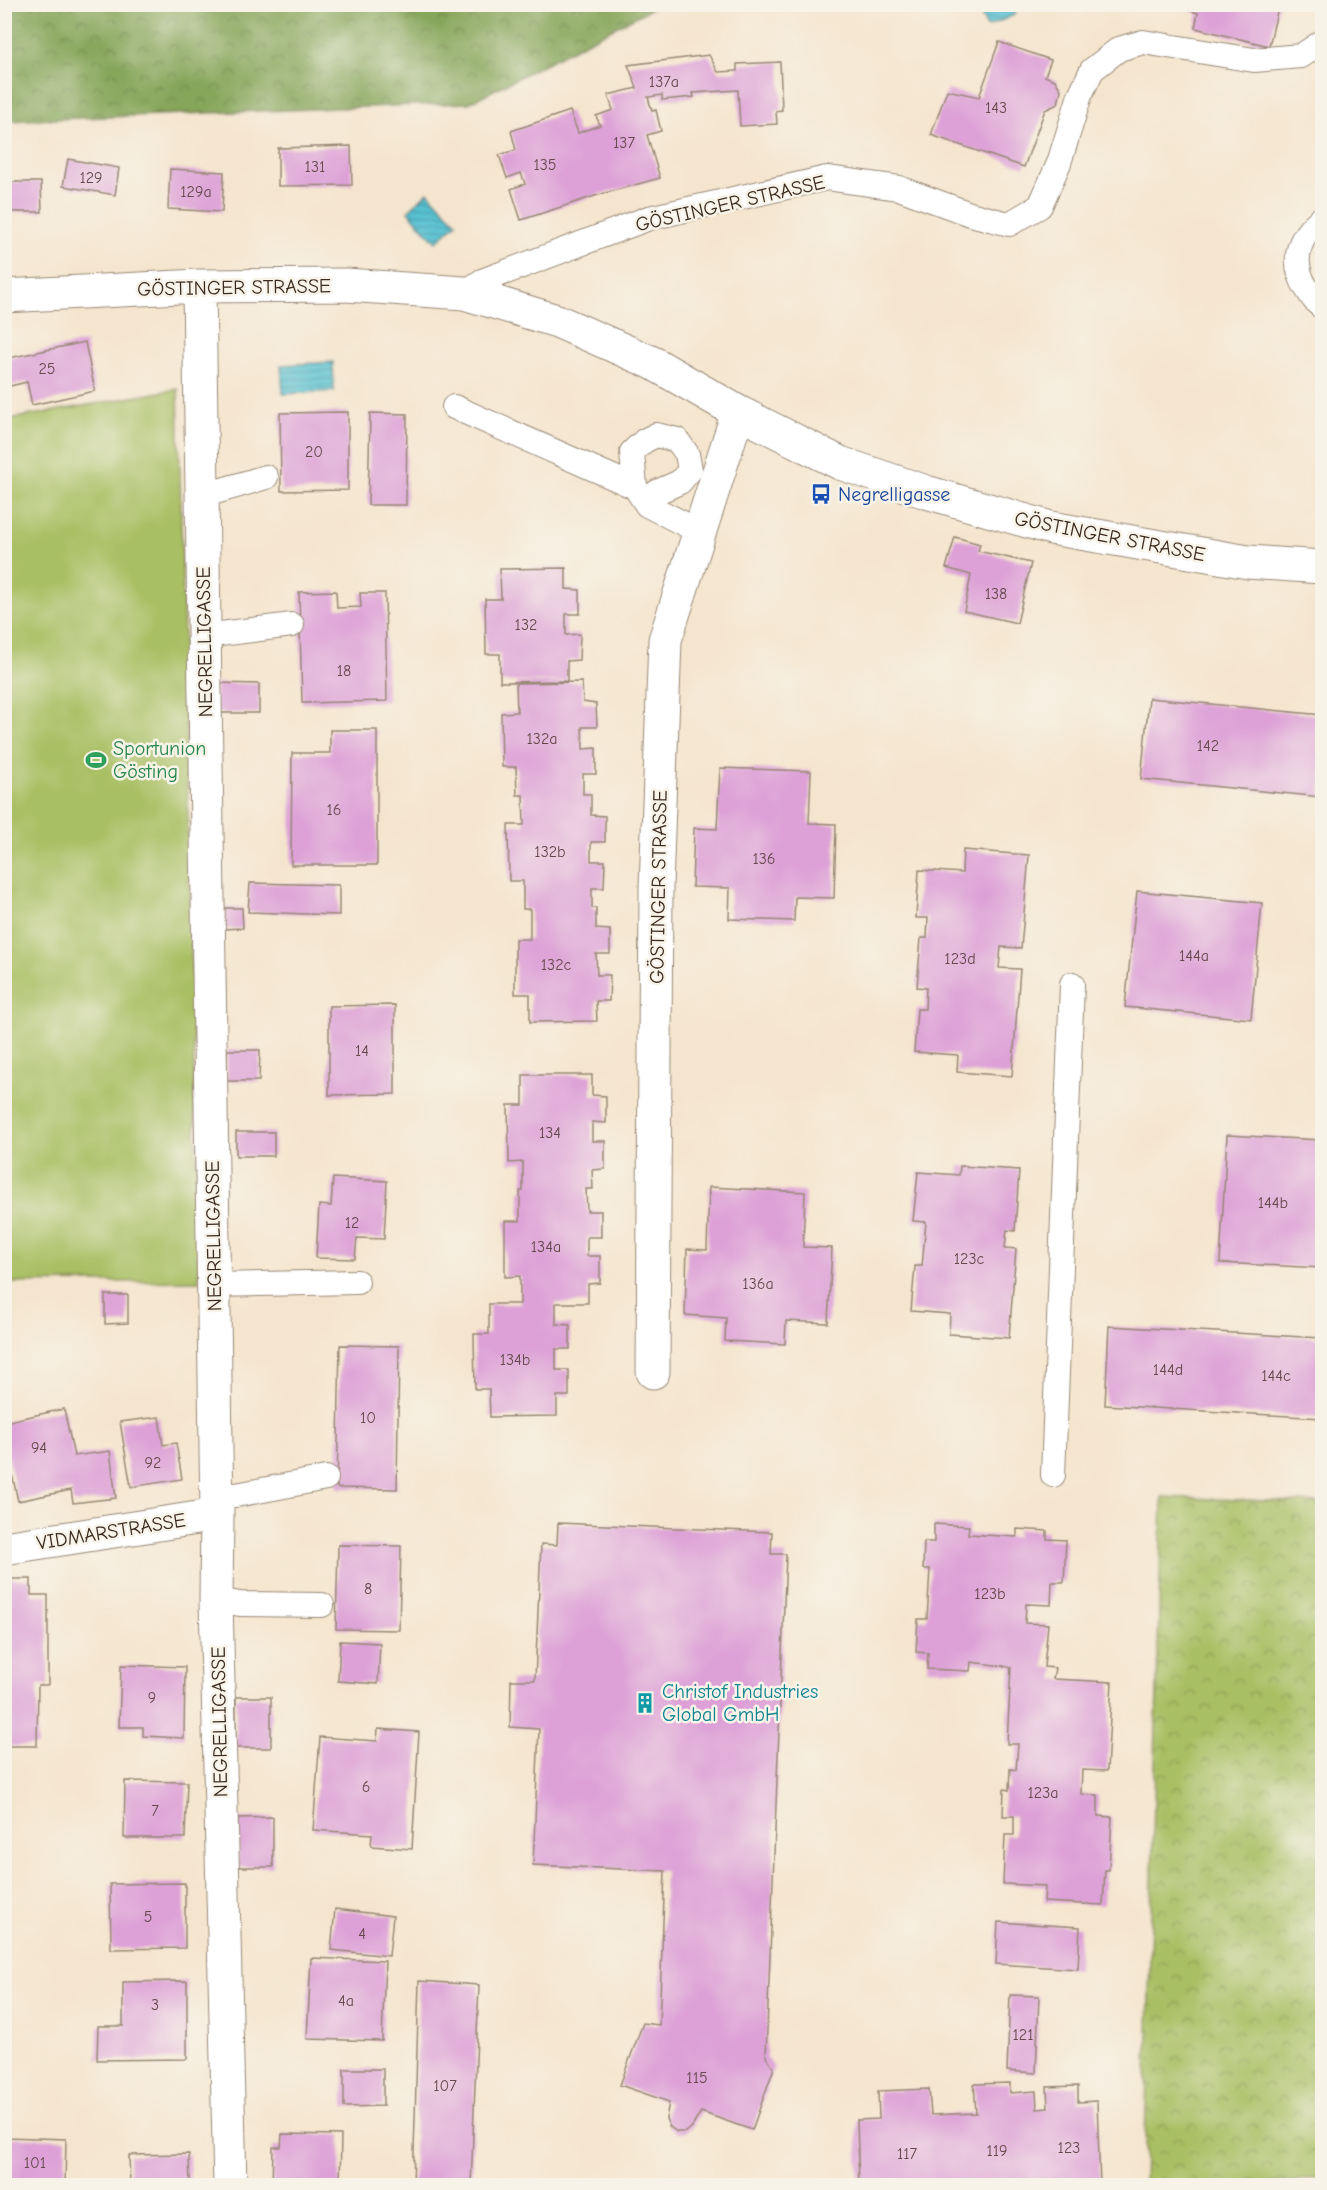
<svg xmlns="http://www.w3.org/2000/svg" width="1327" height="2190" font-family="'Comic Neue',sans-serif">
	<defs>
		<pattern id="forest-crowns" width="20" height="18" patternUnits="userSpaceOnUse" patternTransform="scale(1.5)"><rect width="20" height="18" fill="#86a65a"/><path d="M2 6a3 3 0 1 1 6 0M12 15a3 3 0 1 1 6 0" fill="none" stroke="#6f874a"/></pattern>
		<pattern id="park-crowns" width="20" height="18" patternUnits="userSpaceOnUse" patternTransform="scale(1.5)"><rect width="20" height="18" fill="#a9bf64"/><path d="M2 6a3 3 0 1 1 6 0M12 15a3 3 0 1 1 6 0" fill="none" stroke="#8b9b52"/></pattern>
		<pattern id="water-rules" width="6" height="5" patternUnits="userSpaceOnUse" patternTransform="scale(1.5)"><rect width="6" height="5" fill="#56c1d2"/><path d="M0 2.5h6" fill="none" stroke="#489daa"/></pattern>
	</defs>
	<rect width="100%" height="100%" fill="#f7f3e8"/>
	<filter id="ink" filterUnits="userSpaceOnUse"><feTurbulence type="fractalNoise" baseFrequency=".0167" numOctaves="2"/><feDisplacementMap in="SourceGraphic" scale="12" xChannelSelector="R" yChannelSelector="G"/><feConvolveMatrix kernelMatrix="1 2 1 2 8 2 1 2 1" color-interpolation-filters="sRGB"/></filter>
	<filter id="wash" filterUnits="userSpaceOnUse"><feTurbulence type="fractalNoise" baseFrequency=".008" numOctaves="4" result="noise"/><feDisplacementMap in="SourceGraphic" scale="24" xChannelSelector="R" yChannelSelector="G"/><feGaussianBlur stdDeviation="1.35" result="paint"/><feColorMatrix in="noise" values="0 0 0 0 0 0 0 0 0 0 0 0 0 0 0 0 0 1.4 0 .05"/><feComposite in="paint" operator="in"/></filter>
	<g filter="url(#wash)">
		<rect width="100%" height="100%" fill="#f5e5ce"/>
		<path fill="#a9bf64" stroke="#727441" stroke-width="1.5" d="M178 389 199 1281 5 1283V420Z"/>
		<path fill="url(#forest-crowns)" stroke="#60683c" stroke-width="1.5" d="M4 5 5 4 658 5 469 103 5 121Z"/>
		<path fill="url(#park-crowns)" stroke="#727441" stroke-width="1.5" d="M1162 1497 1322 1503V2176C1265 2190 1203 2186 1144 2185Z"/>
		<path fill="url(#water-rules)" stroke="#487678" stroke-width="1.5" d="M977 5H1012L1016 14 987 27Z
			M428 192 457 223 436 242 408 211Z
			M333 362 334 391 283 394 281 365Z"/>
		<g id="blocks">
			<path fill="#dda1d7" d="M1176 4H1279L1269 46 1195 28 1198 13 1176 7Z
				M999 42 1051 60 1045 76 1055 80 1061 90 1058 104 1045 110 1024 167 931 135 947 90 979 97Z
				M709 55 718 72 737 71V64L780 62 782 110 776 111 777 124 740 126 738 90 693 93 694 97 662 100V95L648 97 652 111 656 110 661 131 647 135 660 178 598 195 521 220 511 189 525 184 521 173 507 178 499 155 516 150 511 131 570 111 578 133 600 125 596 116 613 110 608 95 637 88 628 65Z
				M351 146 352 185 278 186V148Z
				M68 159 119 168 115 195 63 186Z
				M170 169 224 172 222 212 168 209Z
				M4 182H41L42 212H4Z
				M85 342 95 391 32 405 27 382 6 387 4 359Z
				M348 412V490L281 491 280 413Z
				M370 413 407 414 406 505H368Z
				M955 537 980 544 978 551 1031 563 1017 623 964 611 971 575 946 568Z
				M566 568V589L580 590V614H566V635L580 634 579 660 567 661V681L500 682V654H486L485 599H501L500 569Z
				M336 591 337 608 361 607 360 593H385L387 701 302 703 299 592Z
				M582 682 583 702 596 704 597 727H582L583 749 596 748V774H583V794H591V815L605 816V842H591V861H605L604 888H592V908H596V929L610 930V954H596L597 975H610L609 1001H596L597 1021 530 1022V994H515V939H530V909H523V881H509L508 825H524L523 795H517L516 767H502L501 713 517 712 516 683Z
				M216 683 259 684V713H215Z
				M1149 698 1322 715V797L1141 779Z
				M330 730H377V865H291L292 753H330Z
				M720 768 811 771 809 823 836 824 834 898 795 897 794 921 729 919 730 888 692 887 694 828 717 829Z
				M963 850 1029 855 1021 948 1001 947 999 968 1020 969 1012 1076 957 1072 958 1055 914 1052 917 1009H925L926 988 917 987 921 938H927L928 918H916L919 870 962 873Z
				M250 883 339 885V915L248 912Z
				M1137 891 1262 903 1251 1019 1125 1007Z
				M220 908H242L243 928 221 929Z
				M395 1005V1094L329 1095V1006Z
				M227 1050H260L259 1081H227Z
				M523 1075H592V1095L606 1096V1123L592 1122V1141H605V1169L592 1170 593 1189H586L587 1211H601V1237H587V1256H600V1283L588 1284V1303H556V1324L570 1325V1349H556V1370H569V1396H557V1416L490 1417 489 1389H475L474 1334H489V1304H520V1276L505 1277V1221H520V1191H523V1162L509 1163 508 1105H523Z
				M236 1132H274V1156H236Z
				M1227 1135 1322 1140V1268L1220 1263Z
				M960 1166 1019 1170 1015 1231 1007 1230 1005 1248 1016 1249 1009 1338 949 1334 950 1314 911 1311 915 1266H922L926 1222 913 1221 918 1172 959 1175Z
				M333 1178 387 1181 384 1239 357 1238 355 1259 316 1258 319 1205 331 1206Z
				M709 1187 805 1192 803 1247 832 1248 828 1323 786 1321 785 1344 725 1341 726 1318 685 1315 687 1249 707 1250Z
				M105 1295H128V1323L105 1324Z
				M1109 1326 1322 1338V1418L1105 1405Z
				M340 1345 399 1346 397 1489 337 1488Z
				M64 1409 74 1456 110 1451 116 1498 73 1503 71 1490 18 1501 4 1438V1422Z
				M159 1417 163 1445 176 1443 182 1479 131 1487 120 1422Z
				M558 1523 772 1532 771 1554H786L766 2056 774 2068 752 2130 701 2112 692 2127 685 2132H677L670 2127 666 2119 669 2102 620 2085 643 2023 659 2025 665 1871 533 1865 539 1729 510 1727 511 1680H535L541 1544 557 1545Z
				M934 1524 969 1526 968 1534 1017 1537V1529L1047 1531V1539L1066 1540 1064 1582H1052L1051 1605 1026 1604 1025 1623 1048 1624 1044 1667 1055 1668 1053 1679 1112 1682 1107 1771 1082 1770 1081 1794 1098 1795V1816L1112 1817 1109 1870H1105L1103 1905 1044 1902 1045 1886 1003 1884 1005 1835H1014V1816H1003L1004 1789 1009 1790 1010 1769 1016 1770 1018 1744H1007L1011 1667 971 1662 970 1671 927 1669 928 1653 916 1652 918 1619H927L930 1569H923L924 1542H934Z
				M338 1545 401 1546 399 1630 336 1629Z
				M4 1579H31V1595H48V1685H38L37 1746H4Z
				M340 1641 380 1643 378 1684 338 1681Z
				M121 1665 185 1667 184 1738 143 1736V1727H119Z
				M236 1697H271V1748H236Z
				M378 1729 419 1732 412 1849 371 1846 372 1834 313 1830 320 1737 377 1741Z
				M125 1781 187 1782 185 1838H124Z
				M273 1817V1867H238V1818Z
				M185 1883V1948L111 1949 110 1884Z
				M335 1909 393 1916 389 1956 331 1950Z
				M998 1922 1080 1927 1078 1969 996 1964Z
				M311 1958 385 1961 382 2041 307 2039Z
				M187 1981V2059L97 2060 98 2026H123V1982Z
				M419 1981 479 1985 471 2186H413Z
				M1010 1995 1039 1996 1036 2073 1007 2071Z
				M344 2069H383V2106L344 2107Z
				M1010 2083V2093L1036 2091 1037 2109 1048 2108 1047 2087 1078 2086V2102L1097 2101 1100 2186H859L857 2120 879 2119 878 2091 929 2089 931 2115 976 2113 974 2084Z
				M282 2134 341 2135 340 2186H272L273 2147H281Z
				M4 2137 66 2139 65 2186H4Z
				M189 2154 190 2186H130L129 2155Z"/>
		</g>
	</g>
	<g filter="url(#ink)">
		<use href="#blocks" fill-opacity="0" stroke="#988876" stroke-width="1.5"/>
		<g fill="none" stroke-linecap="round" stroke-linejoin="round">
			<g stroke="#988876" stroke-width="26">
				<path id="lane" d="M1322 218C1297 237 1290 262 1307 289 1312 297 1315 302 1322 307
					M464 293 482 281 649 218 827 178 899 188 970 214 1009 224 1040 206 1059 163 1080 95 1092 70 1119 49 1143 42 1254 60 1301 56 1322 42
					M454 407 635 487
					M657 492 680 482 690 470 687 454 677 440 656 435 644 441 632 452 635 487 647 505 700 532
					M202 496 266 477
					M204 636 292 625
					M214 1285 357 1282
					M1053 1475 1072 984
					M216 1494 236 1495 326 1478
					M216 1600 240 1604 322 1605"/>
			</g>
			<g stroke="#988876" stroke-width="35">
				<path id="street" d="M199 286 217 1515 216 1600 230 2186
					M4 296 199 286 346 285 464 293 557 321 653 363 738 412 840 463 926 492 1051 528 1248 562 1322 567
					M653 1372 656 887 665 640 738 412
					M4 1548 217 1515"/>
			</g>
			<use href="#lane" stroke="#fff" stroke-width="24"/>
			<use href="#street" stroke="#fff" stroke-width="33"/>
		</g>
	</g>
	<defs>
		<g id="bus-bare" transform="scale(1.62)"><path d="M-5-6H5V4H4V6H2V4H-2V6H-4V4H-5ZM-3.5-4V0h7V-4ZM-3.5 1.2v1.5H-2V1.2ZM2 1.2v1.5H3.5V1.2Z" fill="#1a4fb4" stroke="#f7f3e8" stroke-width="2.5" paint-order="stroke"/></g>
		<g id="stadium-bare" transform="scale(1.62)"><path d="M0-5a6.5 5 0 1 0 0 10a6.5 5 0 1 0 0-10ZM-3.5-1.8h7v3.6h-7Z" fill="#2e9e5b" stroke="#f7f3e8" stroke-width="2.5" paint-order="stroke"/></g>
		<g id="building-bare" transform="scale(1.62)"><path d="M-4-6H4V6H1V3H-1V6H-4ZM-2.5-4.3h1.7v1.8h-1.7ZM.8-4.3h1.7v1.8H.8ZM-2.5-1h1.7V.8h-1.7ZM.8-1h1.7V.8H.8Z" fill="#0f9aa8" stroke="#f7f3e8" stroke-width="2.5" paint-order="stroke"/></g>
	</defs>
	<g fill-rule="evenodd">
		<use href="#bus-bare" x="821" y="494"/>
		<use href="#stadium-bare" x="96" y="760"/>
		<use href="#building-bare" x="645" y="1703"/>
	</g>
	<g text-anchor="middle" stroke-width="5" stroke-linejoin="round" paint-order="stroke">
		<g font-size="16" fill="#64484c">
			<text x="664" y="87">137a</text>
			<text x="996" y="113">143</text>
			<text x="624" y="148">137</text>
			<text x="545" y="170">135</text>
			<text x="315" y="172">131</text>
			<text x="91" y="183">129</text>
			<text x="196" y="197">129a</text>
			<text x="47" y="374">25</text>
			<text x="314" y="457">20</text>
			<text x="996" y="599">138</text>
			<text x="526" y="630">132</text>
			<text x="344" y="676">18</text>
			<text x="542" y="744">132a</text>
			<text x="1208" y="751">142</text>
			<text x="334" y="815">16</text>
			<text x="550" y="857">132b</text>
			<text x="764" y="864">136</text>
			<text x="1194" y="961">144a</text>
			<text x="960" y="964">123d</text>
			<text x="556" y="970">132c</text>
			<text x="362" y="1056">14</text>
			<text x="550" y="1138">134</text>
			<text x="1273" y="1208">144b</text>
			<text x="352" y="1228">12</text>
			<text x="546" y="1252">134a</text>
			<text x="969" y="1264">123c</text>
			<text x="758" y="1289">136a</text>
			<text x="515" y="1365">134b</text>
			<text x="1168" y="1375">144d</text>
			<text x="1276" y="1381">144c</text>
			<text x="368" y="1423">10</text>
			<text x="39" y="1453">94</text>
			<text x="153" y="1468">92</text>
			<text x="368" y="1594">8</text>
			<text x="990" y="1599">123b</text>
			<text x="152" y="1703">9</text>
			<text x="366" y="1792">6</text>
			<text x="1043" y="1798">123a</text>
			<text x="155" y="1816">7</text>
			<text x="148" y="1922">5</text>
			<text x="362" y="1939">4</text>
			<text x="346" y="2006">4a</text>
			<text x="155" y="2010">3</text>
			<text x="1023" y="2040">121</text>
			<text x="697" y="2083">115</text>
			<text x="445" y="2091">107</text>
			<text x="1069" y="2153">123</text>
			<text x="997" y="2156">119</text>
			<text x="907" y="2159">117</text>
			<text x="35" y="2168">101</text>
		</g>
		<g font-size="20" fill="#3b2a1e" stroke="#f7f3e8">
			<text transform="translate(730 203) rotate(-13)" y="7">GÖSTINGER STRASSE</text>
			<text transform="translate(234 287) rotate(-1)" y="7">GÖSTINGER STRASSE</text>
			<text transform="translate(1110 536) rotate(11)" y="7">GÖSTINGER STRASSE</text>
			<text transform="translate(204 642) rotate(-91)" y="7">NEGRELLIGASSE</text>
			<text transform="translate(658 887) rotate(-89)" y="7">GÖSTINGER STRASSE</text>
			<text transform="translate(213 1236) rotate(-91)" y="7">NEGRELLIGASSE</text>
			<text transform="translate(111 1531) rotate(-9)" y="7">VIDMARSTRASSE</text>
			<text transform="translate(219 1722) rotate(-91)" y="7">NEGRELLIGASSE</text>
		</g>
		<g font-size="20" fill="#164399" stroke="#f7f3e8" text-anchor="start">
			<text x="838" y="501">Negrelligasse</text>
		</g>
		<g font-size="20" fill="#27864d" stroke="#f7f3e8" text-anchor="start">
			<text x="113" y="755">Sportunion<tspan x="113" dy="23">Gösting</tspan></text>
		</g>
		<g font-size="20" fill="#0d838f" stroke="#f7f3e8" text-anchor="start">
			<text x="662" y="1698">Christof Industries<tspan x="662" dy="23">Global GmbH</tspan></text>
		</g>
	</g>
	<rect width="1327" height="2190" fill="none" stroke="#f7f3e8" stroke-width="24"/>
</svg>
